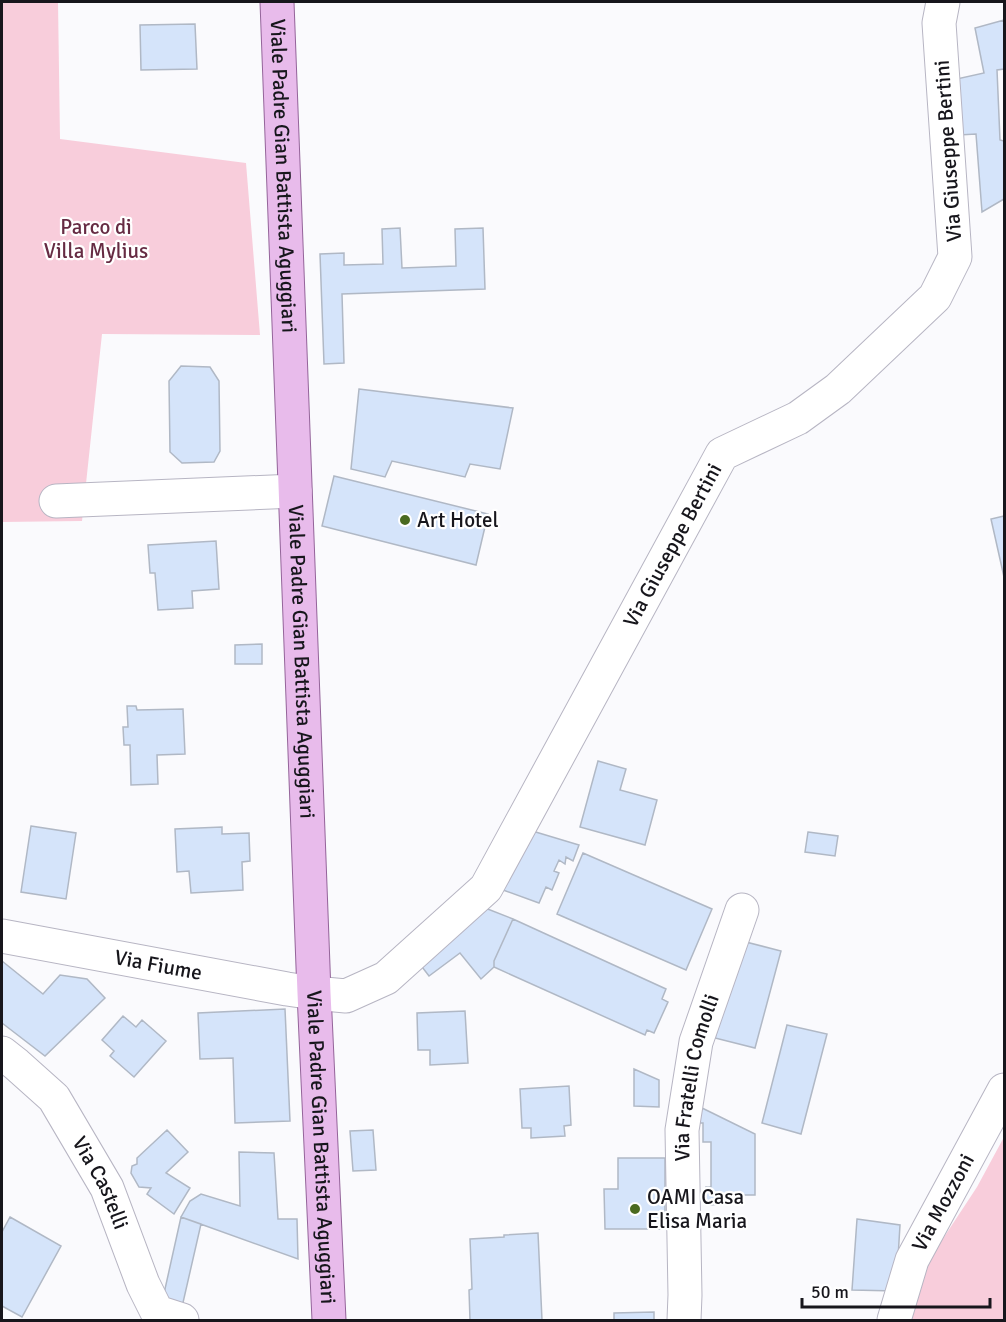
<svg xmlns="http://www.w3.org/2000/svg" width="1006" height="1322" font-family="Signika,sans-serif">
	<rect width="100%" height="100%" fill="#fafafd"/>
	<path fill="#f8cddb" d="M2 2H58L60 139 246 163 260 335 102 334 82 521 2 522Z
		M1004 1137V1320H910L921 1272 977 1187Z"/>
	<path fill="#d5e4fa" stroke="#b0b8c5" stroke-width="1.5" d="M1004 20V69L997 70 1000 140 1004 141V199L982 212 976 134 959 135 952 80 984 73 975 28Z
		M195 24 197 69 141 70 140 25Z
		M400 228 402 268 456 266 455 229 483 228 485 289 342 294 344 363 324 364 320 254 344 253V265L383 264 382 229Z
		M181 366 210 367 219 381 220 451 214 462 182 463 170 452 169 381Z
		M359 389 513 408 500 469 470 464 465 477 392 461 385 477 351 469Z
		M334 476 488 514 476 565 322 526Z
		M1004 516V577L991 519Z
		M216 541 219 589 192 591 193 608 158 610 155 573H150L148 545Z
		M262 644V664H235V645Z
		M127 706H136L137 710 183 709 185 754 157 755 158 784 131 785 130 745H124L123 727H128Z
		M598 761 626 769 620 790 657 800 645 845 580 827Z
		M31 826 76 833 66 899 21 892Z
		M222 827V834L249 833 250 861 242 862 243 890 191 893 189 871 177 872 175 829Z
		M529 830 579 845 573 861 566 857 565 864 559 860 554 871 559 873 552 890 546 887 539 903 503 890Z
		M808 832 838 836 835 856 805 852Z
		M583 853 712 909 686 970 557 914Z
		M480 906 513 919 494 961V967L481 979 460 953 429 976 416 959Z
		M513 919 666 989 662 999 668 1002 654 1033 647 1030 645 1035 494 967V961Z
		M742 941 781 951 755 1048 715 1038Z
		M2 961 43 994 60 975 87 979 105 998 45 1056 2 1023Z
		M285 1009 290 1121 235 1123 233 1058 200 1059 198 1013Z
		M465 1011 468 1063 430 1065V1050H418L417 1013Z
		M123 1016 136 1027 142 1020 166 1041 134 1077 110 1056 114 1051 102 1040Z
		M787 1025 827 1034 801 1134 762 1123Z
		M634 1069 659 1080V1107L634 1106Z
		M569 1086 571 1125 564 1126 565 1136 531 1138V1128H522L520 1089Z
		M698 1106 755 1134V1195H731V1204L706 1205V1187H711V1142H703V1123H698Z
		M167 1130 188 1152 166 1173 190 1188 174 1214 147 1194 151 1188 139 1187 131 1173 132 1166 137 1164V1158Z
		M373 1130 376 1170 353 1171 350 1131Z
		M239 1152 274 1153 278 1219H297L298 1259 181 1217 190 1201 201 1194 240 1206Z
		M618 1158H665V1229H605L604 1189H618Z
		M10 1217 61 1246 22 1317 2 1306V1232Z
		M181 1217 201 1224 182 1307 163 1298Z
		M857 1219 900 1225 896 1291 852 1290Z
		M538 1233 542 1320H470L469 1290 472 1289 470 1239 504 1237V1235Z
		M654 1312V1320H614V1313Z"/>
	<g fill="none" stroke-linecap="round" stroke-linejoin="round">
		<g stroke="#b7b5c3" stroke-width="35">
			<g id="minor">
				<path d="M56 501 295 491"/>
				<path id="s1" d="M2 936 287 989 314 993 346 996 386 978 486 888 722 454 798 418 838 389 935 297 955 257 939 23 943 2"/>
				<path id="s2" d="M2 1053 16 1064 54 1098 107 1188 143 1284 157 1312 182 1320"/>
				<path id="s3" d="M684 1320 685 1295 682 1130 696 1042 742 910"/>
				<path id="s4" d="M894 1320 912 1260 1004 1090"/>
			</g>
		</g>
		<g stroke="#94649a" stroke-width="35">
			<g id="major">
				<path id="s5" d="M277 2 314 993 329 1320"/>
			</g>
		</g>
		<use href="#minor" stroke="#fff" stroke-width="33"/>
		<use href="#major" stroke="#e8bbeb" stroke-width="33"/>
	</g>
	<g fill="#4a6a20" stroke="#fff" stroke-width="2">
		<circle cx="405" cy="520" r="6"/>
		<circle cx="635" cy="1209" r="6"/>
	</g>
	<g text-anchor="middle" stroke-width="4.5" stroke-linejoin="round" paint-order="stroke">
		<g font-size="21" fill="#17161c" stroke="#fff">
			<text transform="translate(948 151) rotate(-94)" y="7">Via Giuseppe Bertini</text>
			<text dy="7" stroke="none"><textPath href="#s5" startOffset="174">Viale Padre Gian Battista Aguggiari</textPath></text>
			<text dy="7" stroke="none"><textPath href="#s1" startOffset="918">Via Giuseppe Bertini</textPath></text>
			<text dy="7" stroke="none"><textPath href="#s5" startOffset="660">Viale Padre Gian Battista Aguggiari</textPath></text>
			<text dy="7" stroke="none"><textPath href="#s1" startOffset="159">Via Fiume</textPath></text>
			<text dy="7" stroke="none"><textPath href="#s3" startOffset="244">Via Fratelli Comolli</textPath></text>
			<text dy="7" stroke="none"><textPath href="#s5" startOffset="1146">Viale Padre Gian Battista Aguggiari</textPath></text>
			<text dy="7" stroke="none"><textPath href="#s2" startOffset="166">Via Castelli</textPath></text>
			<text dy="7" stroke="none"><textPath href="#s4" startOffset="128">Via Mozzoni</textPath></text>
		</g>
		<g font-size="21" fill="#662b43" stroke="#fff">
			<text x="96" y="234">Parco di<tspan x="96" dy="24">Villa Mylius</tspan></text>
		</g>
		<g font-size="21" fill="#17161c" stroke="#fff" text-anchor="start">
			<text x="417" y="527">Art Hotel</text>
			<text x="647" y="1204">OAMI Casa<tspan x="647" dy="24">Elisa Maria</tspan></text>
		</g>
	</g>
	<rect width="1006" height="1322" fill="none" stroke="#17161c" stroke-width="6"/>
	<path d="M802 1298v9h188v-9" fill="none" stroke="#17161c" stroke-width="3"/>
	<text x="811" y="1298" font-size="18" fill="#17161c" stroke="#ffffff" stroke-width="4.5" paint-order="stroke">50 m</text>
</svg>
